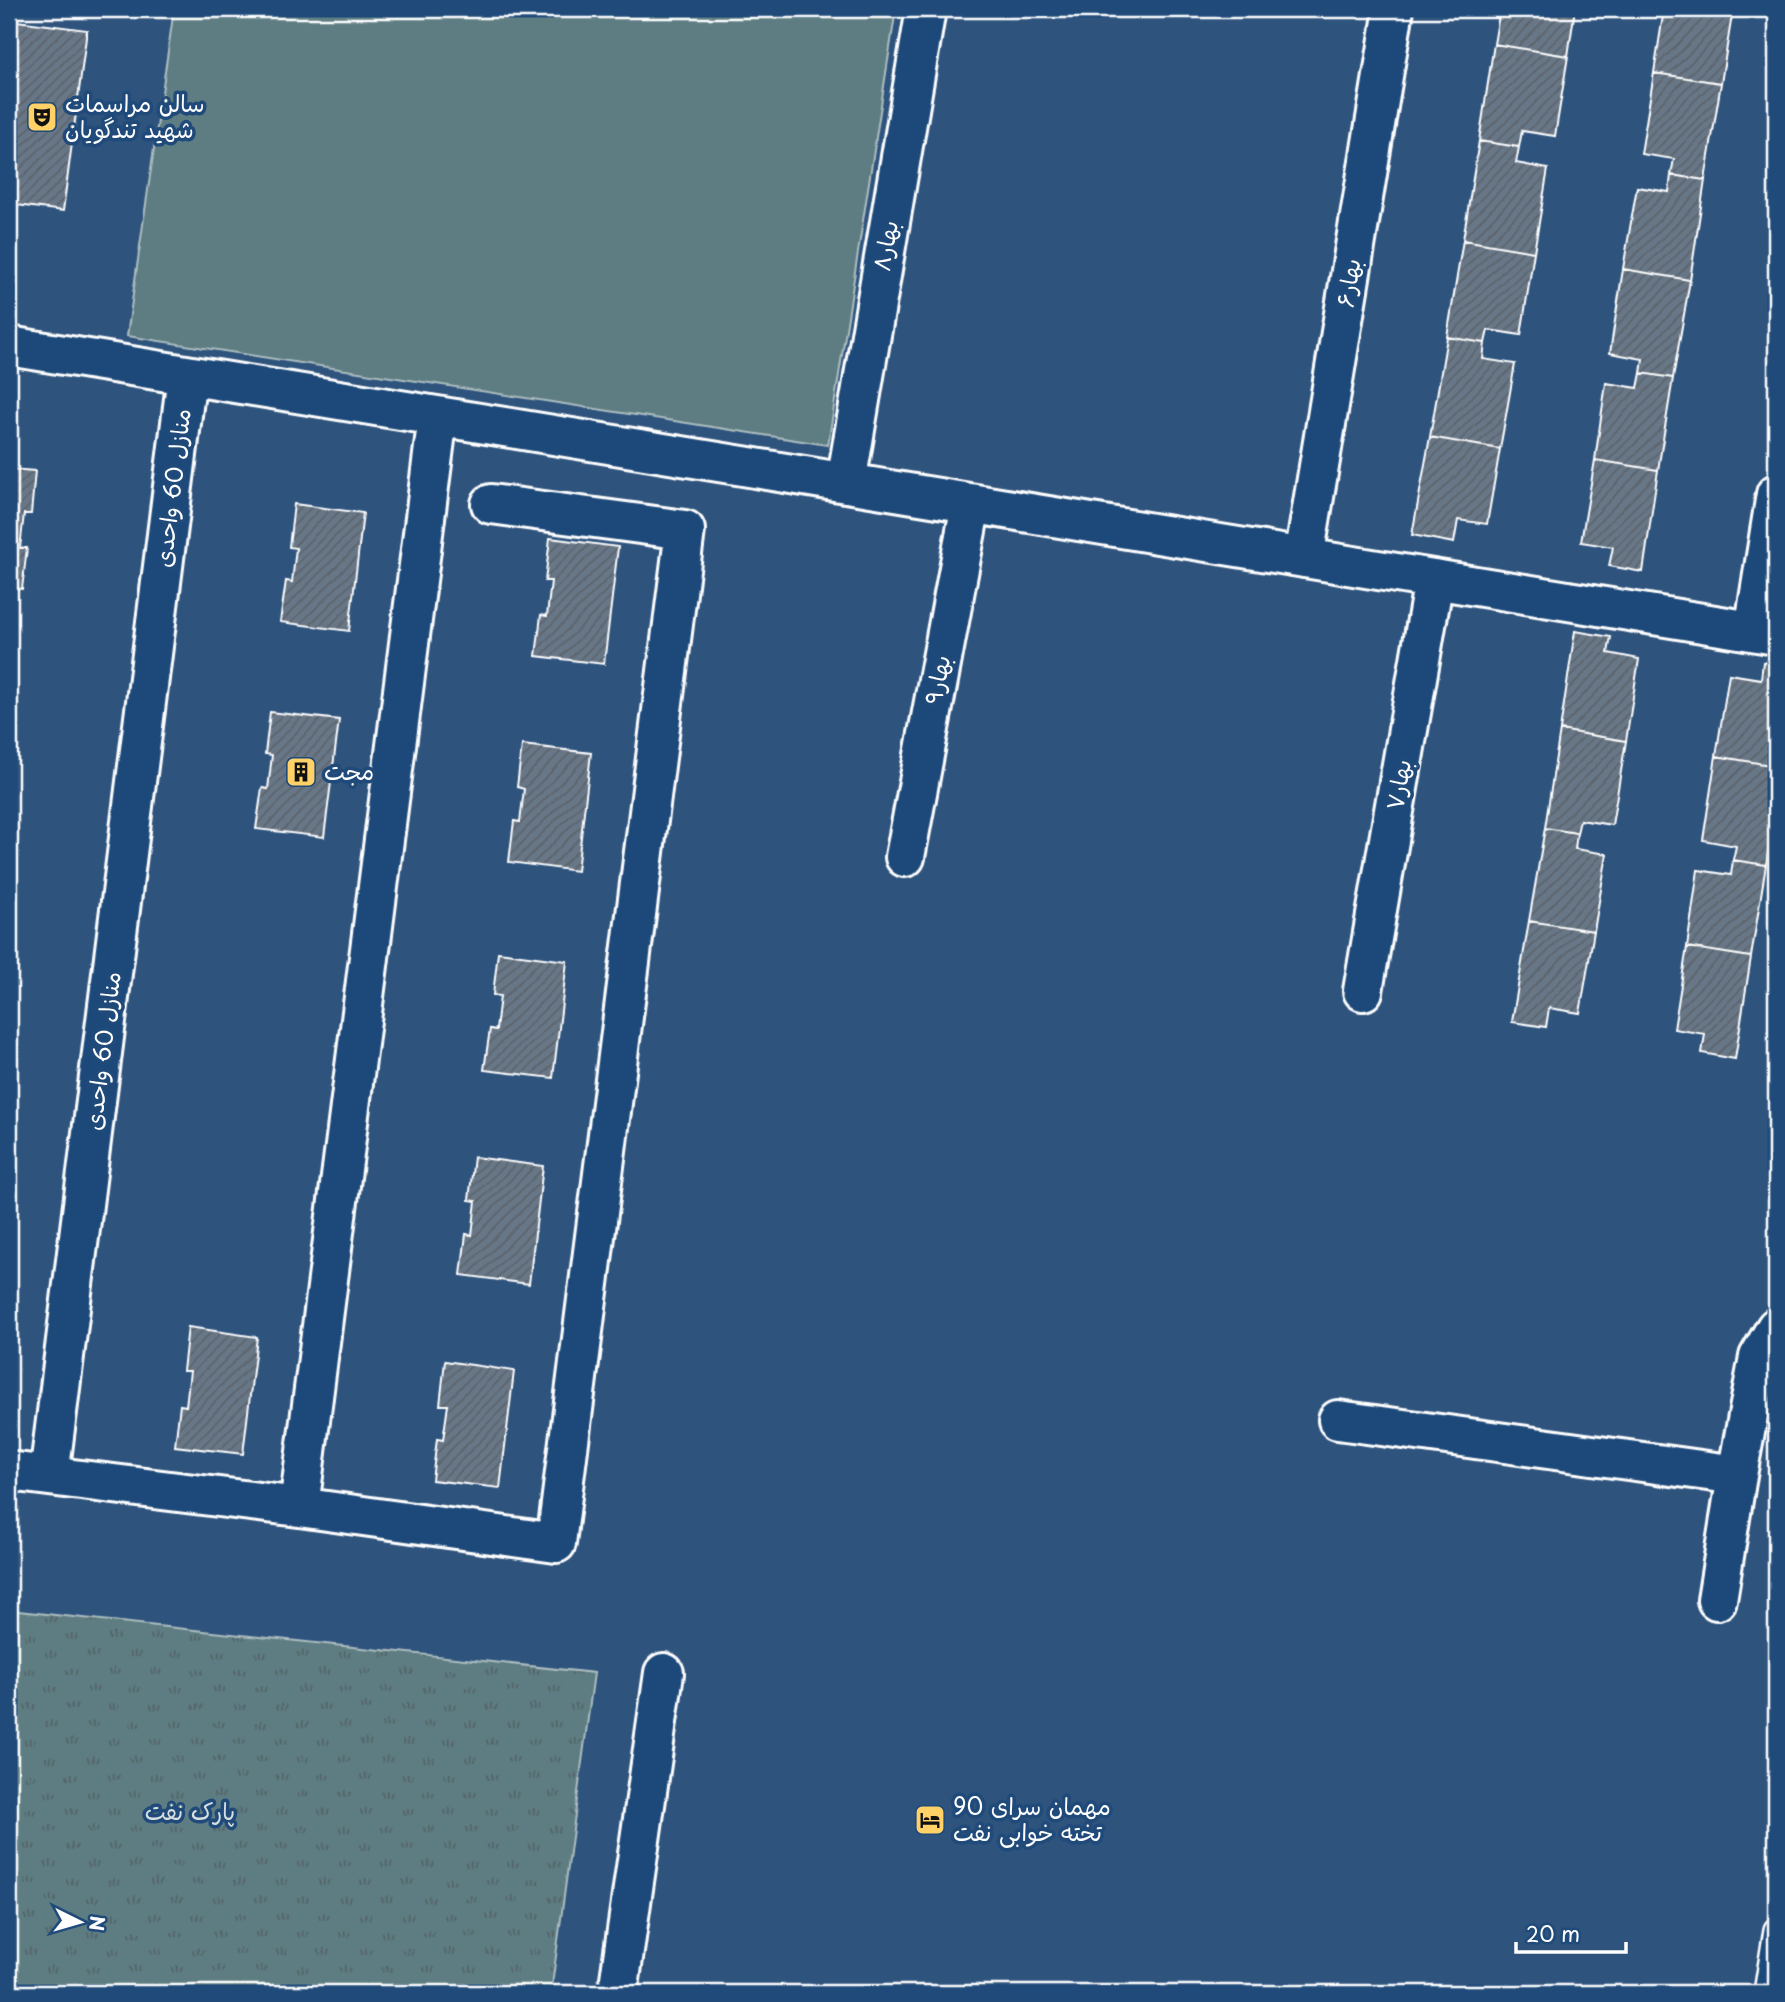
<svg xmlns="http://www.w3.org/2000/svg" width="1785" height="2002" font-family="'Playpen Sans','Playpen Sans Arabic',sans-serif">
	<defs>
		<pattern id="park-tufts" width="24" height="20" patternUnits="userSpaceOnUse" patternTransform="scale(1.75)"><rect width="24" height="20" fill="#5d7d82"/><path d="M3 7l-1-3M5 7V3M7 7l1-3M15 17l-1-3M17 17v-4M19 17l1-3" fill="none" stroke="#546467"/></pattern>
		<pattern id="building-hatch" width="6" height="6" patternUnits="userSpaceOnUse" patternTransform="scale(1.75)"><rect width="6" height="6" fill="#687787"/><path d="M-1 1l2-2M0 6l6-6M5 7l2-2" fill="none" stroke="#5a626a"/></pattern>
	</defs>
	<rect width="100%" height="100%" fill="#2e537d"/>
	<filter id="ink" filterUnits="userSpaceOnUse"><feTurbulence type="fractalNoise" baseFrequency=".0143" numOctaves="2"/><feDisplacementMap in="SourceGraphic" scale="14" xChannelSelector="R" yChannelSelector="G"/><feConvolveMatrix kernelMatrix="1 2 1 2 8 2 1 2 1" color-interpolation-filters="sRGB"/></filter>
	<g filter="url(#ink)">
		<path fill="#5d7d82" stroke="#aebec0" stroke-width="2" d="M174 9H896L828 445 127 336Z"/>
		<path fill="url(#park-tufts)" stroke="#aebec0" stroke-width="2" d="M9 1610 594 1673 551 1993H9Z"/>
		<path fill="url(#building-hatch)" stroke="#fff" stroke-width="2" d="M1500 9H1575L1568 56 1494 44Z
			M1664 9H1733L1721 83 1654 73Z
			M9 20 87 30 63 211 9 204Z
			M1494 44 1568 56 1555 136 1522 131 1519 147 1479 141Z
			M1654 73 1721 83 1705 180 1671 175 1674 159 1641 154Z
			M1479 141 1519 147 1516 163 1548 169 1534 252 1463 240Z
			M1671 175 1705 180 1690 280 1623 269 1637 187 1669 192Z
			M1463 240 1534 252 1521 335 1488 330 1485 343 1447 337Z
			M1623 269 1690 280 1673 378 1641 373 1643 359 1610 353Z
			M1447 337 1485 343 1483 359 1515 364 1500 449 1430 437Z
			M1641 373 1673 378 1658 470 1595 460 1606 383 1638 388Z
			M1430 437 1500 449 1487 524 1458 520 1454 543 1412 535Z
			M1595 460 1658 470 1643 572 1609 566 1613 547 1581 542Z
			M9 469 35 471 31 514H24L20 548H27L22 589 9 588Z
			M294 504 363 513 349 631 280 622 286 581 292 582 296 548 289 547Z
			M550 538 618 547 604 664 536 656 541 615 547 616 551 581H545Z
			M1575 631 1611 637 1608 653 1639 659 1626 741 1560 730Z
			M1763 662 1776 664V766L1716 756 1729 674 1761 679Z
			M270 712 339 720 324 837 256 829 262 788 268 789 272 755 265 754Z
			M1560 730 1626 741 1612 825 1580 820 1577 833 1545 828Z
			M522 745 591 753 577 871 509 862 514 821 520 822 524 789 517 787Z
			M1716 756 1776 766V802L1766 865 1733 860 1736 846 1703 840Z
			M1545 828 1577 833 1575 849 1607 854 1594 931 1529 921Z
			M1733 860 1766 865 1751 957 1687 947 1698 870 1731 875Z
			M1529 921 1594 931 1580 1013 1549 1008 1546 1027 1512 1022Z
			M1687 947 1751 957 1735 1059 1702 1053 1705 1034 1674 1029Z
			M498 952 567 961 553 1078 484 1070 490 1029 496 1030 500 996 493 995Z
			M474 1157 543 1166 529 1284 461 1275 466 1234 472 1235 476 1201 469 1200Z
			M188 1327 257 1337 243 1454 175 1446 180 1405 186 1406 190 1371H183Z
			M445 1361 514 1371 500 1488 432 1480 437 1439 443 1440 448 1405H440Z"/>
		<g fill="none" stroke-linecap="round" stroke-linejoin="round">
			<g stroke="#fff" stroke-width="28">
				<path id="lane" d="M1766 1993 1776 1930"/>
			</g>
			<g stroke="#fff" stroke-width="44">
				<path id="street" d="M9 346 1776 635
					M187 375 49 1476 299 1507 556 1543 685 530 491 504
					M846 483 926 9
					M1304 558 1394 9
					M1754 631 1776 494
					M905 857 971 504
					M1363 991 1434 579
					M1338 1420 1737 1475
					M9 1471 49 1476
					M299 1507 438 416
					M1717 1600 1737 1475 1759 1357 1776 1328
					M618 1993 664 1673"/>
			</g>
			<use href="#lane" stroke="#1f4a7a" stroke-width="23"/>
			<use href="#street" stroke="#1f4a7a" stroke-width="38"/>
		</g>
	</g>
	<defs>
		<g id="theatre-square" transform="scale(1.575)"><rect x="-9" y="-9" width="18" height="18" rx="4" fill="#ffd166" stroke="#1f4a7a"/><path d="M-5-5.5Q0-4 5-5.5V0Q5 5 0 6Q-5 5-5 0ZM-3.3-2.5H-1v1.5H-3.3ZM1-2.5H3.3v1.5H1ZM-2.8 1Q0 5.5 2.8 1Z" fill="#111"/></g>
		<g id="building-square" transform="scale(1.575)"><rect x="-9" y="-9" width="18" height="18" rx="4" fill="#ffd166" stroke="#1f4a7a"/><path d="M-4-6H4V6H1V3H-1V6H-4ZM-2.5-4.3h1.7v1.8h-1.7ZM.8-4.3h1.7v1.8H.8ZM-2.5-1h1.7V.8h-1.7ZM.8-1h1.7V.8H.8Z" fill="#111"/></g>
		<g id="hotel-square" transform="scale(1.575)"><rect x="-9" y="-9" width="18" height="18" rx="4" fill="#ffd166" stroke="#1f4a7a"/><path d="M-6-4.5h1.5V1H6V5H4.5V3h-9V5H-6ZM-4 0a1.8 1.8 0 1 1 3.6 0ZM.5 0V-2.5h3Q6-2.5 6 0Z" fill="#111"/></g>
	</defs>
	<g fill-rule="evenodd">
		<use href="#theatre-square" x="42" y="117"/>
		<use href="#building-square" x="301" y="772"/>
		<use href="#hotel-square" x="930" y="1820"/>
	</g>
	<g text-anchor="middle" stroke-width="7" stroke-linejoin="round" paint-order="stroke">
		<g font-size="23" fill="#fff" stroke="#1f4a7a" text-anchor="start">
			<text x="65" y="112">سالن مراسمات<tspan x="65" dy="26">شهید تندگویان</tspan></text>
			<text x="324" y="780">مجت</text>
			<text x="953" y="1815">مهمان سرای 90<tspan x="953" dy="26">تخته خوابی نفت</tspan></text>
		</g>
		<g font-size="23" fill="#fff" stroke="#1f4a7a">
			<text transform="translate(886 246) rotate(-80)" y="8">بهار۸</text>
			<text transform="translate(1349 283) rotate(-81)" y="8">بهار۶</text>
			<text transform="translate(173 488) rotate(-83)" y="8">منازل 60 واحدی</text>
			<text transform="translate(938 680) rotate(-79)" y="8">بهار۹</text>
			<text transform="translate(1399 785) rotate(-80)" y="8">بهار۷</text>
			<text transform="translate(103 1051) rotate(-83)" y="8">منازل 60 واحدی</text>
		</g>
		<g font-size="23" fill="#d6dee0" stroke="#1f4a7a">
			<text x="190" y="1820">پارک نفت</text>
		</g>
	</g>
	<rect width="1785" height="2002" fill="none" stroke="#1f4a7a" stroke-width="35"/>
	<rect x="18" y="18" width="1750" height="1967" fill="none" stroke="#fff" stroke-width="2.5" filter="url(#ink)"/>
	<g transform="translate(80 1922) rotate(95)" stroke="#1f4a7a" stroke-width="5" paint-order="stroke">
	<path d="M0-5L12 26L0 18L-12 26Z" fill="#ffffff"/>
	<text y="-10" font-size="19" font-weight="bold" text-anchor="middle" fill="#ffffff">N</text>
	</g>
	<path d="M1516 1942v10h110v-10" fill="none" stroke="#ffffff" stroke-width="3.5"/>
	<text x="1526" y="1942" font-size="21" fill="#ffffff" stroke="#1f4a7a" stroke-width="5" paint-order="stroke">20 m</text>
</svg>
